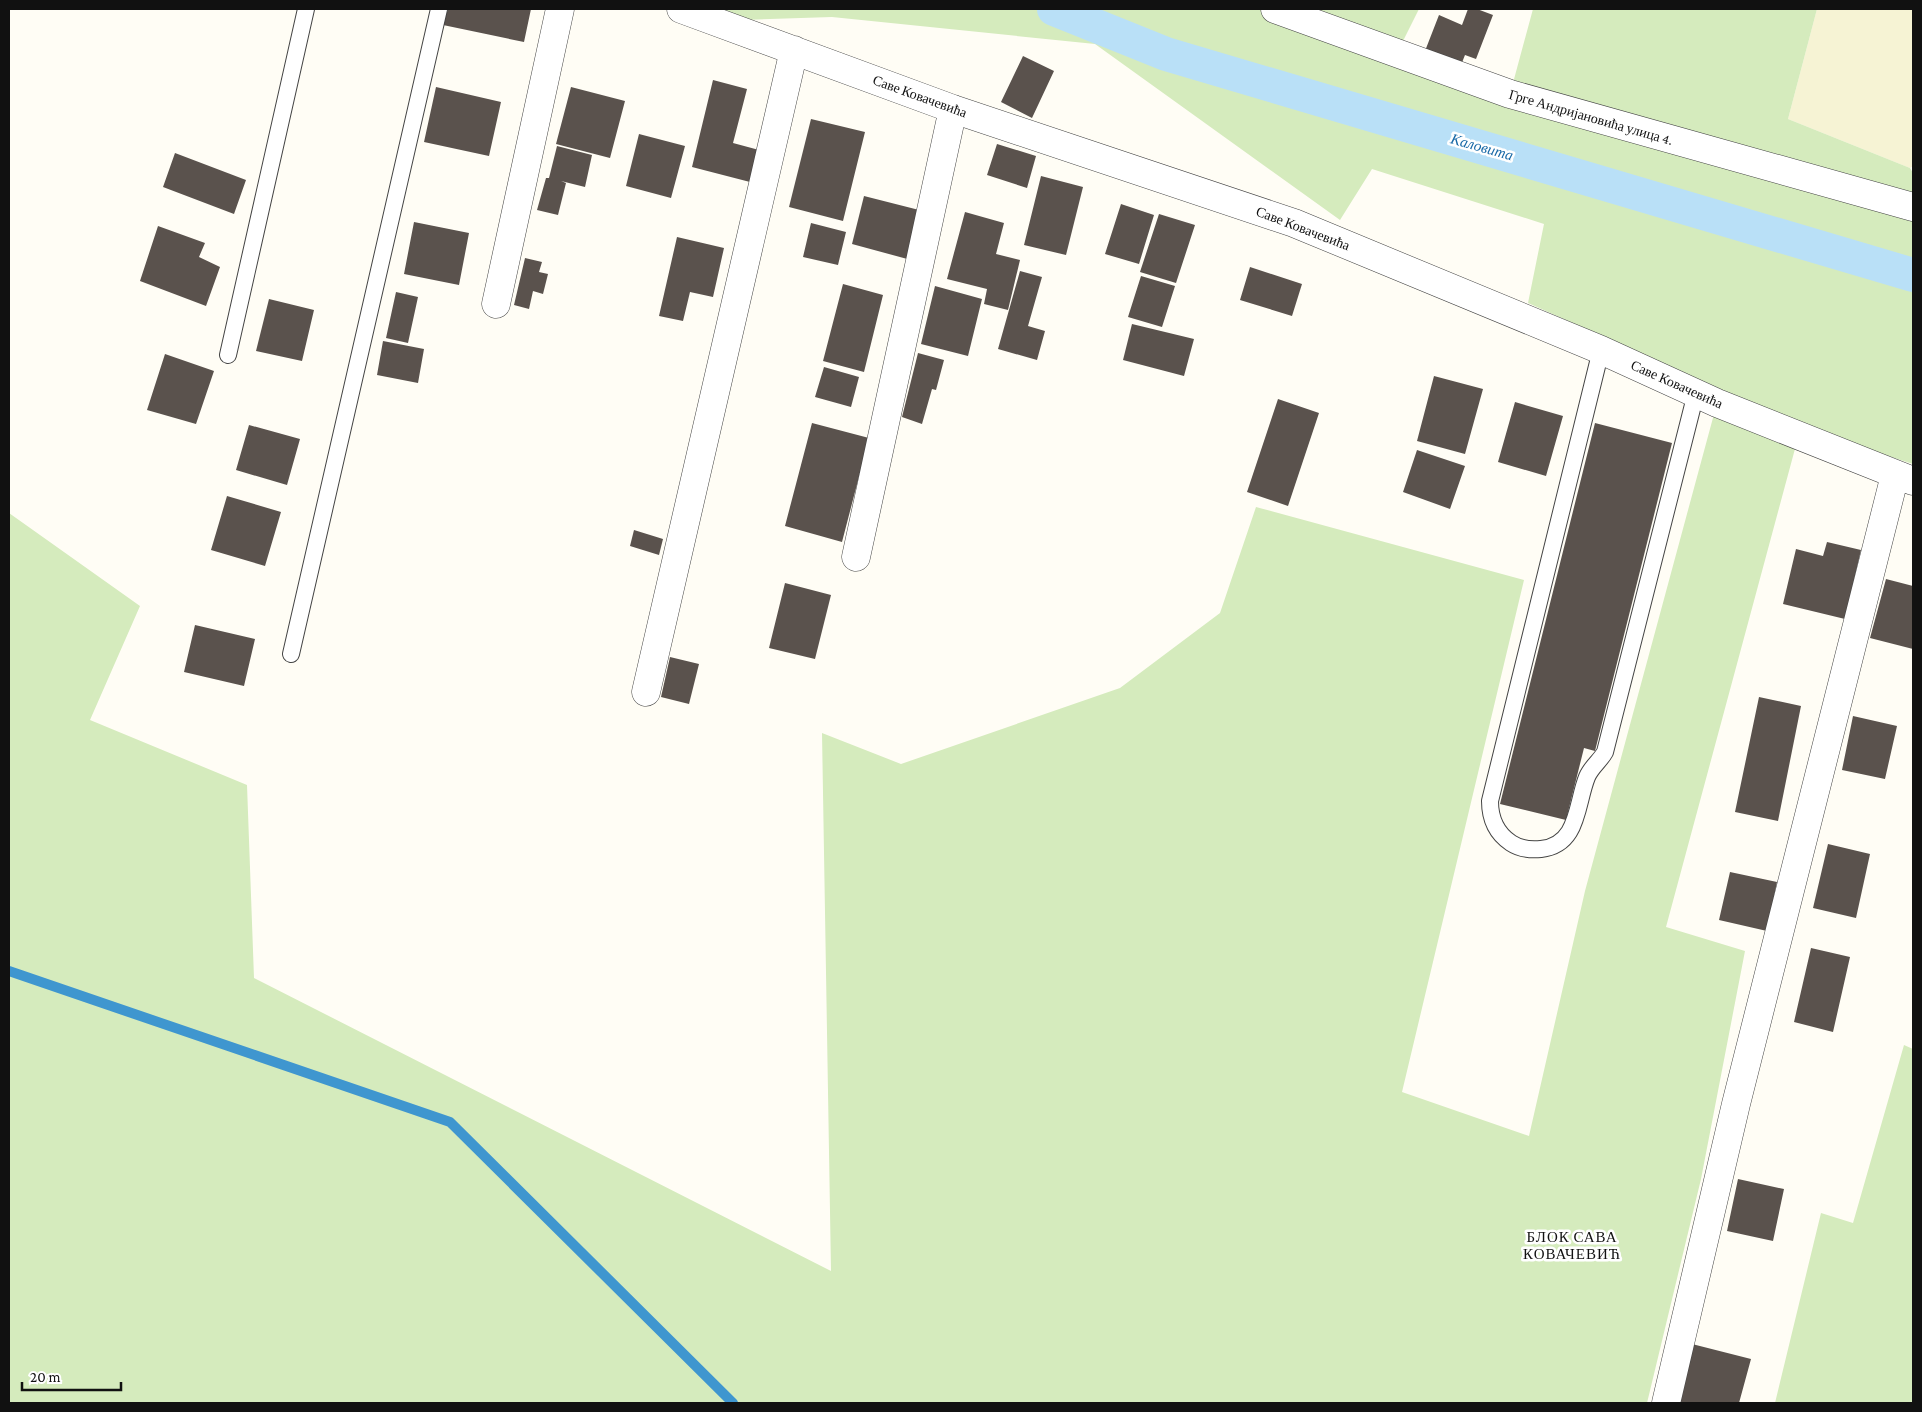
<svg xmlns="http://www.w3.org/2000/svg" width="1922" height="1412" font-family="'Crimson Pro',serif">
	<rect width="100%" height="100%" fill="#fffdf5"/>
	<path fill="#f6f3d4" d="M1817 9H1913V166L1910 168 1788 119Z"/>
	<path fill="#d5ebbd" d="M682 9H1270L1510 94 1533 9H1817L1788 119 1910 168 1913 173V464L1823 435 1528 303 1544 224 1372 169 1340 220 1095 44 832 17 714 21Z
		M1275 9H1419L1397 53Z
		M1717 403 1799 434 1666 927 1745 951 1701 1179 1647 1403H9V513L140 606 90 720 247 785 254 978 831 1271 822 733 901 764 1120 688 1220 613 1256 507 1524 580 1402 1092 1529 1136 1585 891Z
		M1904 1045 1913 1049V1403H1775L1821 1213 1853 1223Z"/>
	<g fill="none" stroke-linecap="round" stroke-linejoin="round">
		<path stroke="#3f96cf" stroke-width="10" d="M9 971 450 1122 733 1403"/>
		<path stroke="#b9e0f7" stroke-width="34" d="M1054 9 1166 54 1913 275"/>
	</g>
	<path fill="#5a524d" d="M448 9H531L524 42 443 25Z
		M1468 9H1477L1493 15 1476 59 1465 55 1461 65 1425 51 1439 15 1462 25Z
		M1023 56 1054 71 1032 118 1001 102Z
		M713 80 747 89 733 143 759 150 750 182 692 167Z
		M436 87 501 102 489 156 424 142Z
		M571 87 625 101 610 158 556 144Z
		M811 119 865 132 843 221 789 207Z
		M639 134 685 146 671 198 626 186Z
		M997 144 1036 156 1027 188 987 175Z
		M557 146 592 155 585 187 561 181 566 183 558 215 537 210 546 178H549Z
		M175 153 246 180 234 214 163 187Z
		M1041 176 1083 187 1066 255 1024 245Z
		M864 196 923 211 911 260 852 244Z
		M1121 204 1154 215 1139 264 1105 254Z
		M965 212 1004 223 996 254 1020 260 1008 310 984 304 987 289 947 279Z
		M1159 214 1195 225 1176 283 1140 272Z
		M414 222 469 233 459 285 404 274Z
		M811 223 846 232 838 265 803 257Z
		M158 226 205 243 199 257 220 267 206 306 140 281Z
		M677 237 724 248 713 297 690 292 683 321 659 316Z
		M525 258 542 262 539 272 548 274 543 294 533 291 529 309 514 305Z
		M1250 267 1302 284 1292 316 1240 300Z
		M1020 271 1042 277 1028 326 1045 331 1037 360 998 349Z
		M1141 276 1175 286 1162 327 1128 317Z
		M843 284 883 295 864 372 823 361Z
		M935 286 982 299 968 356 921 344Z
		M396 292 418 297 408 343 386 338Z
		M269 299 314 310 302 361 256 351Z
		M1132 324 1194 339 1184 376 1123 360Z
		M383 341 424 349 418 383 377 375Z
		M918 353 944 360 936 390 932 389 922 424 902 417Z
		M165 354 214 371 196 424 147 410Z
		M824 367 859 377 851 407 815 397Z
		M1434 376 1483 389 1465 454 1417 441Z
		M1278 399 1319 413 1288 506 1247 492Z
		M1515 402 1563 416 1546 476 1498 462Z
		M812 423 869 438 842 542 785 526Z
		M1595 423 1672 443 1595 751 1584 748 1566 820 1500 804Z
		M249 425 300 439 287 485 236 470Z
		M1417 450 1465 466 1450 509 1403 492Z
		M227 496 281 512 265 566 211 550Z
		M634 530 663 539 659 555 630 546Z
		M1827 542 1861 550 1845 619 1783 604 1796 549 1823 556Z
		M1886 579 1913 586V649L1870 638Z
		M785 583 831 595 815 659 769 648Z
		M195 625 255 639 244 686 184 672Z
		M670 657 699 664 689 704 661 697Z
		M1759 697 1801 706 1778 821 1735 812Z
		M1853 716 1897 726 1885 779 1842 770Z
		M1828 844 1870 854 1856 918 1813 908Z
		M1730 872 1777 882 1767 931 1719 920Z
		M1811 948 1850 957 1833 1032 1794 1022Z
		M1738 1179 1784 1189 1773 1241 1727 1231Z
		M1692 1344 1751 1359 1739 1403H1685L1678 1401Z"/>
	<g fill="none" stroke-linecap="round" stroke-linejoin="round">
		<g stroke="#444" stroke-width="18">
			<path id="lane" d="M1601 350 1490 801C1490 819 1496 833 1511 843 1520 849 1531 850 1541 849 1579 845 1576 804 1587 777 1591 767 1600 761 1605 752L1696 393
				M228 355 306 9
				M291 654 439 9"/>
		</g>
		<g stroke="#444" stroke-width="29">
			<path id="street" d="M681 9 953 109 1294 223 1601 350 1717 403 1913 481
				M1275 9 1510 94 1913 207
				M496 304 560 9
				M856 557 953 109
				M646 692 794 50
				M1666 1403 1736 1104 1895 475"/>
		</g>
		<use href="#lane" stroke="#fff" stroke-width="16"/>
		<use href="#street" stroke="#fff" stroke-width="28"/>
	</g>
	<g text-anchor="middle" stroke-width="5" stroke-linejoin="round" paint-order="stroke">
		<g font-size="14" fill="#111" stroke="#fff">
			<text transform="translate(920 96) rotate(20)" y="5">Саве Ковачевића</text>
			<text transform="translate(1591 117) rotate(16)" y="5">Грге Андријановића улица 4.</text>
			<text transform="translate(1303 228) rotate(21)" y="5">Саве Ковачевића</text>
			<text transform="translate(1677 384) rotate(24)" y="5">Саве Ковачевића</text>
		</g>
		<g font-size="15" font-style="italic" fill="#1768a6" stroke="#fff">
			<text transform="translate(1482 147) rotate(16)" y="5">Каловита</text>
		</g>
		<g font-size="15" letter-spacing="1" fill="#111" stroke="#fff">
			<text x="1572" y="1242">БЛОК САВА<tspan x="1572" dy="17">КОВАЧЕВИЋ</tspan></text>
		</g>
	</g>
	<rect width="1922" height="1412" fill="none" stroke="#111111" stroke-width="20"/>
	<path d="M22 1382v8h99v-8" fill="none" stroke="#111111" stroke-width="2.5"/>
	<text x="30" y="1382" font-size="15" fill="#111111" stroke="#ffffff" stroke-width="4" paint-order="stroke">20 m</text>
</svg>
